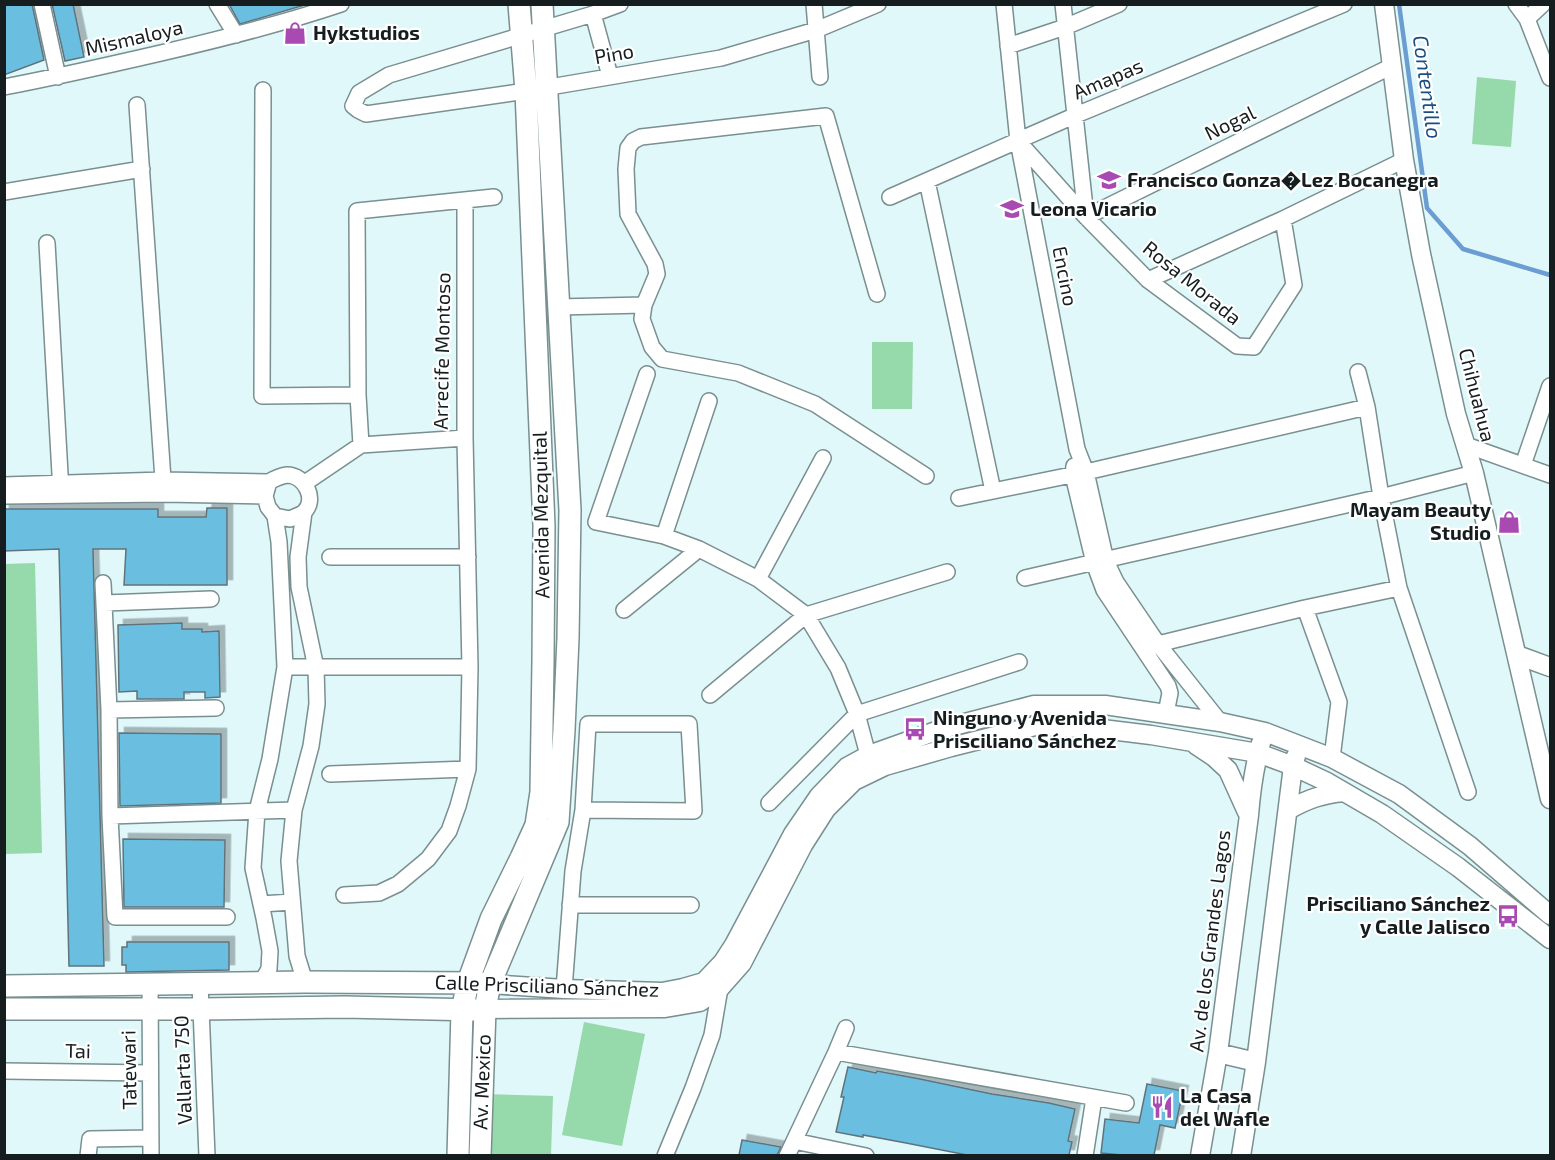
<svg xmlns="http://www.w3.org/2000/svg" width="1555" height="1160" font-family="'Exo 2',sans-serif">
	<defs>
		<filter id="shadow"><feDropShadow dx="5.5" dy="-5.5" stdDeviation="0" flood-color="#0004"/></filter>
	</defs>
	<rect width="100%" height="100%" fill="#e0f8fa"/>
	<path fill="#96d9aa" d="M1477 77 1516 81 1511 147 1472 144Z
		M872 342H913L912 409H872Z
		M35 563 42 853 5 854V564Z
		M584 1022 645 1034 622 1146 562 1135Z
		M483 1094 553 1096 551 1155 482 1156Z"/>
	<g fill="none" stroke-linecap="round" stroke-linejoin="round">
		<path stroke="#6b9dd2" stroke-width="4.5" d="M1399 4 1427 208 1463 249 1550 275"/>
	</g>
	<path fill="#6abfe1" stroke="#61737b" stroke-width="1.5" filter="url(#shadow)" d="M4 4H32L44 60 4 75Z
		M52 4H73L84 57 65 61Z
		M229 4H308L240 24Z
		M207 508H227V585H124L126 549H93L104 966H69L59 549 4 551V509H158V517H206Z
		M182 623V629H202V632L219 631 220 697 205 698V692H184V699H137V691L119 692 118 625Z
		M119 733 221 734V803L120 806Z
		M123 839 225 840 224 907H124Z
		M127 942H229V970L126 972V965H122V947H127Z
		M848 1067 876 1073 877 1071 920 1079 992 1094 1049 1103 1075 1109 1068 1141 1072 1142 1069 1155H967L906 1143 863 1135V1137L836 1132 844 1097H841Z
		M1147 1084 1183 1091 1175 1128 1160 1125 1154 1155H1122L1101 1153 1105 1119 1139 1123Z
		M742 1140 781 1147 777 1155H739Z"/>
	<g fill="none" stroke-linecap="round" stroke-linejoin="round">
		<g stroke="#798f90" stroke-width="18">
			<path id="minor" d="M42 4 58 77
				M217 4 236 35
				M620 4 593 14 389 75 359 93 353 106 358 110 366 114 526 91 721 58 816 30 878 4
				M814 4 820 77
				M1004 4 1018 141 1077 449 1086 472 1106 561 1116 582 1158 644 1220 722
				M1063 4 1086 217
				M1516 4 1527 19 1550 78
				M593 14 610 76
				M1527 19 1543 4
				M1008 46 1065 27 1119 4
				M4 87C57 77 109 65 161 53 221 39 282 24 341 4
				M263 90 262 396 358 395
				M137 105 164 494
				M1018 141 1086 217 1148 280 1237 346 1254 347 1294 285 1283 219
				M927 181 993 491
				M4 192 142 169
				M890 197 1076 115 1344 4
				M1086 217 1392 66
				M47 243 61 492
				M1148 280 1283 219 1404 160
				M644 305 657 274 655 264 628 214 626 169 628 148 633 141 641 137 826 116 877 294
				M558 307 644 305 642 319 652 347 662 359 738 373 815 404 926 476
				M1358 372 1367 407
				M647 374 596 522 664 536 699 549 758 579 806 615 838 668 857 714 871 766
				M361 445 465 438
				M1466 445 1550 475
				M1523 465 1550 386
				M1074 466 1073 475 1094 563 1104 590 1168 686 1170 693 1166 713
				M305 483 361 445 358 395 357 211 494 197
				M4 485 163 480 269 482
				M4 496 164 494 265 496
				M959 498 1086 472 1367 407 1381 497 1399 588 1468 792
				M304 512 298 557 299 587 316 668 317 704 311 746 294 810 289 861 297 956 305 982
				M664 536 709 401
				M330 557H468
				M1025 578 1381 497 1474 473
				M758 579 823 458
				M103 583 109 710 110 816 115 917H227
				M105 603 211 599
				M1305 608 1339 702 1332 758
				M624 610 699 549
				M1152 647 1158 644 1305 608 1399 588
				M285 667H470
				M710 695 806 615 947 572
				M109 710 216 708
				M330 774 468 769
				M769 803 857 714 1019 662
				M110 816 294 810
				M344 895 379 893 398 884 428 859 449 831 458 806 468 769 470 667 465 438V200
				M261 904 292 902
				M570 905H691
				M261 983 269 969 270 951 264 918 253 868 257 811 270 759 285 667 279 542 275 516 268 507 265 496 269 482C274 479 280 476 287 475 305 475 318 500 303 513 300 515 294 517 290 519L275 516
				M150 984 151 1156
				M200 984 207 1156
				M564 989 573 871 583 810 588 724H689L694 811 583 810
				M836 1052 1126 1103
				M4 1071 150 1073
				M794 1141 866 1156
				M88 1156 90 1139 151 1138
				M665 1156 693 1088 712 1035 720 988
				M787 1156 836 1052 846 1028
				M1085 1156 1094 1098"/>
		</g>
		<g stroke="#798f90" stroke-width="21">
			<path id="tertiary" d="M1384 4 1404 160 1421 254 1456 414 1474 473 1550 799
				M1517 655 1550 667
				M1196 745 1214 757 1228 770 1247 812
				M1288 810C1308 799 1322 794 1344 792
				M490 984 564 989 662 992 683 988 704 982 723 962 734 945 793 834 819 796 847 767 869 755 942 729 1034 705H1105L1220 722 1265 732 1332 758 1399 794 1470 846 1550 915
				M485 1009 665 1008 700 1002 720 988 742 963 803 845 826 809 854 781 885 766 951 747 1035 726 1102 729 1151 735 1258 753 1293 766 1327 782 1382 814 1458 867 1550 939
				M1218 1053 1256 1062
				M1200 1156 1218 1053 1249 815C1251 790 1254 767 1261 743
				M1241 1156 1256 1062 1293 766 1296 756"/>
		</g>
		<g stroke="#798f90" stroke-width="24">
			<path id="secondary" d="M4 986 305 982 481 983
				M4 1009H201L345 1007 476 1010
				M458 1156 462 1011 468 982 491 919 521 858 536 825 541 792 543 661 544 526 526 91 519 4
				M480 1156 485 1009 490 984 558 822 564 730 568 638 570 510 542 4"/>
		</g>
		<use href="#minor" stroke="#fff" stroke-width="15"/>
		<use href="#tertiary" stroke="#fff" stroke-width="18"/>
		<use href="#secondary" stroke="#fff" stroke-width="21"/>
	</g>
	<defs>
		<g id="shop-bare" transform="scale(1.8)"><path d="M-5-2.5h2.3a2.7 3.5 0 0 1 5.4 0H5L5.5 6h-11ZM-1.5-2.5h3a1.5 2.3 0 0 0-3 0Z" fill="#a94ab3" stroke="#fff" stroke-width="2.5" paint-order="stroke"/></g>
		<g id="school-bare" transform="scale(1.8)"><path d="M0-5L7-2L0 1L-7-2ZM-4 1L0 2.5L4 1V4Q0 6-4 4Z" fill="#a94ab3" stroke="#fff" stroke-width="2.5" paint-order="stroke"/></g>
		<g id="bus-bare" transform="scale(1.8)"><path d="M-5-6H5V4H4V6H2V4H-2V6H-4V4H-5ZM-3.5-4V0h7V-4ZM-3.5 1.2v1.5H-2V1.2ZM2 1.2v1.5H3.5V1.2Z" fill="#a94ab3" stroke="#fff" stroke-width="2.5" paint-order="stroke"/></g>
		<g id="restaurant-bare" transform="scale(1.8)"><path d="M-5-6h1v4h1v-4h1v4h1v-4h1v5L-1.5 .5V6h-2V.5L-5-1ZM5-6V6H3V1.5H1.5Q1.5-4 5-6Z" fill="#a94ab3" stroke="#fff" stroke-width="2.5" paint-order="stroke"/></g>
	</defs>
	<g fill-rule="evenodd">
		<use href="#shop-bare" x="295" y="33"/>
		<use href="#school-bare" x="1109" y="180"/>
		<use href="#school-bare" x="1012" y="209"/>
		<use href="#shop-bare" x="1509" y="522"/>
		<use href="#bus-bare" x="915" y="729"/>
		<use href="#bus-bare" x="1508" y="916"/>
		<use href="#restaurant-bare" x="1162" y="1107"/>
	</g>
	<g text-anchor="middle" stroke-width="4.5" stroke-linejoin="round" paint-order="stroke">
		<g font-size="20" font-weight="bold" fill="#151d1e" stroke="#fff" text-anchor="start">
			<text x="313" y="40">Hykstudios</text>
			<text x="1127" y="187">Francisco Gonza�Lez Bocanegra</text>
			<text x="1030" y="216">Leona Vicario</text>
			<text x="1491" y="517" text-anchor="end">Mayam Beauty<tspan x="1491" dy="23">Studio</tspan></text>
			<text x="933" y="725">Ninguno y Avenida<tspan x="933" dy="23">Prisciliano Sánchez</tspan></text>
			<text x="1490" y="911" text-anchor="end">Prisciliano Sánchez<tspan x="1490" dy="23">y Calle Jalisco</tspan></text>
			<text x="1180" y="1103">La Casa<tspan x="1180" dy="23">del Wafle</tspan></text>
		</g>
		<g font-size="20" fill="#151d1e" stroke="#fff">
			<text transform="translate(134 38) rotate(-13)" y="7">Mismaloya</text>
			<text transform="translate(614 54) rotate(-10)" y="7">Pino</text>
			<text transform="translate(1108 79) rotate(-23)" y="7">Amapas</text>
			<text transform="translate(1230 123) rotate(-26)" y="7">Nogal</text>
			<text transform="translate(1065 276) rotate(79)" y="7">Encino</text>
			<text transform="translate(1192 283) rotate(39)" y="7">Rosa Morada</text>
			<text transform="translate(442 351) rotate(-89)" y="7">Arrecife Montoso</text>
			<text transform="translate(1477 395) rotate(76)" y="7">Chihuahua</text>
			<text transform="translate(541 515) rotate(-91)" y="7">Avenida Mezquital</text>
			<text transform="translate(1210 941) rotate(-83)" y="7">Av. de los Grandes Lagos</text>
			<text transform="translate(547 986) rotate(2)" y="7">Calle Prisciliano Sánchez</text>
			<text transform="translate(78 1051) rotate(1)" y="7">Tai</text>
			<text transform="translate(129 1070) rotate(-91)" y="7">Tatewari</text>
			<text transform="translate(183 1070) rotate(-92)" y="7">Vallarta 750</text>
			<text transform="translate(482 1082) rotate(-88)" y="7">Av. Mexico</text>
		</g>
		<g font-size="21" font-style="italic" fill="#194f81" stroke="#fff">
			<text transform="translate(1427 87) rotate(82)" y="7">Contentillo</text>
		</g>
	</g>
	<rect width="1555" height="1160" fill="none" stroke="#151d1e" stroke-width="12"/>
</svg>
